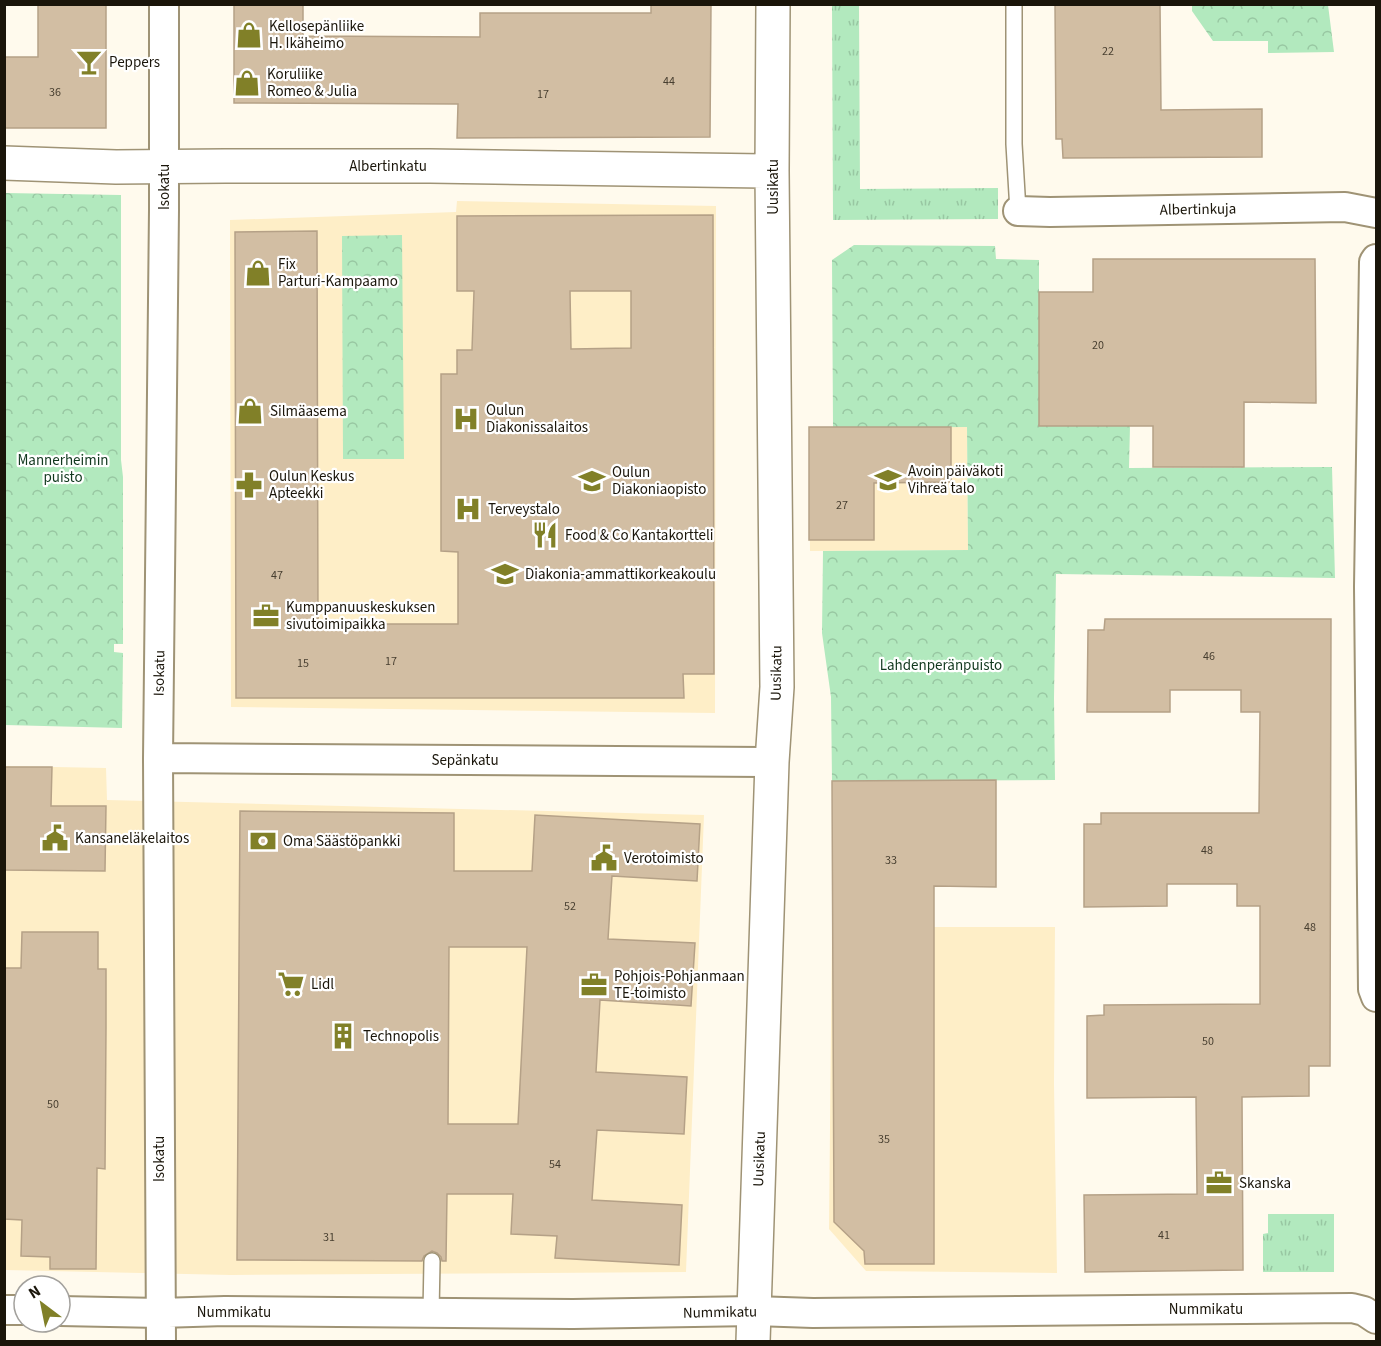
<svg xmlns="http://www.w3.org/2000/svg" width="1381" height="1346" font-family="'Source Sans 3',sans-serif">
	<defs>
		<pattern id="grass-tufts" width="24" height="20" patternUnits="userSpaceOnUse" patternTransform="scale(1.5)"><rect width="24" height="20" fill="#b2e9be"/><path d="M3 7l-1-3M5 7V3M7 7l1-3M15 17l-1-3M17 17v-4M19 17l1-3" fill="none" stroke="#98c7a2"/></pattern>
		<pattern id="park-crowns" width="20" height="18" patternUnits="userSpaceOnUse" patternTransform="scale(1.5)"><rect width="20" height="18" fill="#b2e9be"/><path d="M2 6a3 3 0 1 1 6 0M12 15a3 3 0 1 1 6 0" fill="none" stroke="#98c7a2"/></pattern>
	</defs>
	<rect width="100%" height="100%" fill="#fffaed"/>
	<path fill="#feeec7" d="M457 201 716 206 715 713 231 707 230 220 456 212Z
		M809 427H967L968 550 810 551Z
		M5 766 106 768 107 800 704 815 686 1272 231 1275 5 1270Z
		M832 927H1055L1054 1084 1057 1273 866 1271 829 1229Z"/>
	<path fill="url(#grass-tufts)" d="M832 5H859L860 189 998 188V219L833 220Z
		M1268 1214H1334V1272H1263V1234L1268 1233Z"/>
	<path fill="url(#park-crowns)" d="M1192 5H1328L1334 52 1268 53V41H1213L1192 11Z
		M5 193 121 195V460L123 477V644H114V652L123 653 122 728 5 725Z
		M402 235 404 459H343L342 236Z
		M854 245 995 246 996 259 1039 260V292L1130 426 1129 468 1332 467 1335 578 1056 574 1054 698 1055 780 832 781 831 697 822 633 823 551 968 550 967 427 833 428 832 260Z"/>
	<path fill="#d2bea3" stroke="#b5a187" stroke-width="1.5" fill-rule="evenodd" d="M38 4H106V128H4V57H38Z
		M234 4H303V36L480 37V13H651V4H711L710 137 457 138 458 104 234 103Z
		M1055 4H1160L1161 110 1262 109V157L1063 158 1062 139H1056Z
		M713 215 714 674H683L684 698H236L235 232 317 231 318 624H458V552L441 551V374H457V350H472L474 291H457V216ZM570 291H631V348L571 349Z
		M1093 259H1315L1316 403 1244 402V467H1153V426H1039V292H1093Z
		M809 427H951V482L874 483V540H809Z
		M1105 619H1331L1330 1066H1309V1096L1242 1097 1243 1270 1085 1272 1084 1195 1197 1194 1196 1097 1087 1098V1016L1104 1015V1005L1260 1004V906H1237V884H1167V906L1084 907V824H1101V813H1259L1260 712H1241V690H1170V712H1087L1088 630H1104Z
		M4 767H52L51 806H106L105 871 4 870Z
		M996 780V887L934 886V1264H865L864 1251 834 1222 832 781Z
		M240 811 454 813V871H532L535 815 700 824 697 881 612 876 608 939 695 943 691 1006 600 1000 596 1072 687 1077 684 1134 597 1130 592 1200 682 1205 679 1265 555 1258 557 1236 511 1234 513 1194H447L446 1261H442L441 1257 437 1253 432 1251 424 1256 422 1261 237 1260ZM449 947H527L518 1124H448Z
		M22 932H98V969H106V1028L105 1169 97 1168 96 1269H50V1257L21 1256 22 1220 4 1219V968H21Z"/>
	<g fill="none" stroke-linecap="round" stroke-linejoin="round">
		<g stroke="#9f9375" stroke-width="18">
			<path id="lane" d="M1014 4V144L1018 211
				M431 1313 432 1261"/>
		</g>
		<g stroke="#9f9375" stroke-width="32">
			<path id="street" d="M1018 211 1050 212 1345 207 1376 213
				M1376 259 1374 262 1369 587 1373 989 1376 997
				M158 758 772 762
				M4 1310H24
				M60 1311 160 1313 225 1311 573 1314 754 1311 813 1313 1352 1308 1364 1311 1376 1319
				M161 1342 158 758 164 210V4"/>
		</g>
		<g stroke="#9f9375" stroke-width="36">
			<path id="secondary" d="M4 163 116 167 225 166H430L772 171
				M753 1342 772 762 777 687 772 171 773 4"/>
		</g>
		<use href="#lane" stroke="#fff" stroke-width="15"/>
		<use href="#street" stroke="#fff" stroke-width="28"/>
		<use href="#secondary" stroke="#fff" stroke-width="33"/>
	</g>
	<defs>
		<g id="shop-bare" transform="scale(2.07)"><path d="M-5-2.5h2.3a2.7 3.5 0 0 1 5.4 0H5L5.5 6h-11ZM-1.5-2.5h3a1.5 2.3 0 0 0-3 0Z" fill="#818028" stroke="#fff" stroke-width="2.5" paint-order="stroke"/></g>
		<g id="bar-bare" transform="scale(2.07)"><path d="M-6-5H6L.8 .8V4.5H3.5V6h-7V4.5H-.8V.8Z" fill="#818028" stroke="#fff" stroke-width="2.5" paint-order="stroke"/></g>
		<g id="hospital-bare" transform="scale(2.07)"><path d="M-5-5h3v3.5h4V-5h3V5h-3V1.5h-4V5h-3Z" fill="#818028" stroke="#fff" stroke-width="2.5" paint-order="stroke"/></g>
		<g id="school-bare" transform="scale(2.07)"><path d="M0-5L7-2L0 1L-7-2ZM-4 1L0 2.5L4 1V4Q0 6-4 4Z" fill="#818028" stroke="#fff" stroke-width="2.5" paint-order="stroke"/></g>
		<g id="university-bare" transform="scale(2.07)"><path d="M0-5L7-2L0 1L-7-2ZM-4 1L0 2.5L4 1V4Q0 6-4 4Z" fill="#818028" stroke="#fff" stroke-width="2.5" paint-order="stroke"/></g>
		<g id="pharmacy-bare" transform="scale(2.07)"><path d="M-2-6h4v4h4v4h-4v4h-4v-4h-4v-4h4Z" fill="#818028" stroke="#fff" stroke-width="2.5" paint-order="stroke"/></g>
		<g id="restaurant-bare" transform="scale(2.07)"><path d="M-5-6h1v4h1v-4h1v4h1v-4h1v5L-1.5 .5V6h-2V.5L-5-1ZM5-6V6H3V1.5H1.5Q1.5-4 5-6Z" fill="#818028" stroke="#fff" stroke-width="2.5" paint-order="stroke"/></g>
		<g id="office-bare" transform="scale(2.07)"><path d="M-6-3h4V-5.5h4V-3h4V5H-6ZM-1-4.5V-3h2v-1.5ZM-6 0V1H6V0Z" fill="#818028" stroke="#fff" stroke-width="2.5" paint-order="stroke"/></g>
		<g id="civic-bare" transform="scale(2.07)"><path d="M-.6-6.5H3V-4.5H.6V-3L4-1V1h2V6H-6V1h2V-1L-.6-3ZM-1.2 2.5V6h2.4V2.5Z" fill="#818028" stroke="#fff" stroke-width="2.5" paint-order="stroke"/></g>
		<g id="bank-bare" transform="scale(2.07)"><path d="M-6-4H6V4H-6ZM0-2.3a2.3 2.3 0 1 0 0 4.6a2.3 2.3 0 1 0 0-4.6Z" fill="#818028" stroke="#fff" stroke-width="2.5" paint-order="stroke"/></g>
		<g id="supermarket-bare" transform="scale(2.07)"><path d="M-6-5.5h2.5l.6 2H6L4.5 2H-2.5L-4.4-4H-6ZM-1.5 3.2a1.3 1.3 0 1 0 .1 0ZM3 3.2a1.3 1.3 0 1 0 .1 0Z" fill="#818028" stroke="#fff" stroke-width="2.5" paint-order="stroke"/></g>
		<g id="building-bare" transform="scale(2.07)"><path d="M-4-6H4V6H1V3H-1V6H-4ZM-2.5-4.3h1.7v1.8h-1.7ZM.8-4.3h1.7v1.8H.8ZM-2.5-1h1.7V.8h-1.7ZM.8-1h1.7V.8H.8Z" fill="#818028" stroke="#fff" stroke-width="2.5" paint-order="stroke"/></g>
	</defs>
	<g fill-rule="evenodd">
		<use href="#shop-bare" x="249" y="35"/>
		<use href="#bar-bare" x="89" y="62"/>
		<use href="#shop-bare" x="247" y="83"/>
		<use href="#shop-bare" x="258" y="273"/>
		<use href="#shop-bare" x="250" y="411"/>
		<use href="#hospital-bare" x="466" y="419"/>
		<use href="#school-bare" x="888" y="480"/>
		<use href="#university-bare" x="592" y="481"/>
		<use href="#pharmacy-bare" x="249" y="485"/>
		<use href="#hospital-bare" x="468" y="509"/>
		<use href="#restaurant-bare" x="545" y="535"/>
		<use href="#university-bare" x="505" y="574"/>
		<use href="#office-bare" x="266" y="616"/>
		<use href="#civic-bare" x="55" y="838"/>
		<use href="#bank-bare" x="263" y="841"/>
		<use href="#civic-bare" x="604" y="858"/>
		<use href="#supermarket-bare" x="291" y="984"/>
		<use href="#office-bare" x="594" y="985"/>
		<use href="#building-bare" x="343" y="1036"/>
		<use href="#office-bare" x="1219" y="1183"/>
	</g>
	<g text-anchor="middle" stroke-width="4.5" stroke-linejoin="round" paint-order="stroke">
		<g font-size="12" fill="#483f30">
			<text x="1108" y="55">22</text>
			<text x="669" y="85">44</text>
			<text x="55" y="96">36</text>
			<text x="543" y="98">17</text>
			<text x="1098" y="349">20</text>
			<text x="842" y="509">27</text>
			<text x="277" y="579">47</text>
			<text x="1209" y="660">46</text>
			<text x="391" y="665">17</text>
			<text x="303" y="667">15</text>
			<text x="1207" y="854">48</text>
			<text x="891" y="864">33</text>
			<text x="570" y="910">52</text>
			<text x="1310" y="931">48</text>
			<text x="1208" y="1045">50</text>
			<text x="53" y="1108">50</text>
			<text x="884" y="1143">35</text>
			<text x="555" y="1168">54</text>
			<text x="1164" y="1239">41</text>
			<text x="329" y="1241">31</text>
		</g>
		<g font-size="15" fill="#1a150a" stroke="#fff" text-anchor="start">
			<text x="269" y="31">Kellosepänliike<tspan x="269" dy="17">H. Ikäheimo</tspan></text>
			<text x="109" y="67">Peppers</text>
			<text x="267" y="79">Koruliike<tspan x="267" dy="17">Romeo &amp; Julia</tspan></text>
			<text x="278" y="269">Fix<tspan x="278" dy="17">Parturi-Kampaamo</tspan></text>
			<text x="486" y="415">Oulun<tspan x="486" dy="17">Diakonissalaitos</tspan></text>
			<text x="270" y="416">Silmäasema</text>
			<text x="908" y="476">Avoin päiväkoti<tspan x="908" dy="17">Vihreä talo</tspan></text>
			<text x="612" y="477">Oulun<tspan x="612" dy="17">Diakoniaopisto</tspan></text>
			<text x="269" y="481">Oulun Keskus<tspan x="269" dy="17">Apteekki</tspan></text>
			<text x="488" y="514">Terveystalo</text>
			<text x="565" y="540">Food &amp; Co Kantakortteli</text>
			<text x="525" y="579">Diakonia-ammattikorkeakoulu</text>
			<text x="286" y="612">Kumppanuuskeskuksen<tspan x="286" dy="17">sivutoimipaikka</tspan></text>
			<text x="75" y="843">Kansaneläkelaitos</text>
			<text x="283" y="846">Oma Säästöpankki</text>
			<text x="624" y="863">Verotoimisto</text>
			<text x="614" y="981">Pohjois-Pohjanmaan<tspan x="614" dy="17">TE-toimisto</tspan></text>
			<text x="311" y="989">Lidl</text>
			<text x="363" y="1041">Technopolis</text>
			<text x="1239" y="1188">Skanska</text>
		</g>
		<g font-size="15" fill="#1a150a" stroke="#fff">
			<text x="388" y="171">Albertinkatu</text>
			<text transform="translate(164 187) rotate(-90)" y="5">Isokatu</text>
			<text transform="translate(773 187) rotate(-90)" y="5">Uusikatu</text>
			<text transform="translate(1198 209) rotate(-1)" y="5">Albertinkuja</text>
			<text transform="translate(159 673) rotate(-89)" y="5">Isokatu</text>
			<text transform="translate(776 673) rotate(-89)" y="5">Uusikatu</text>
			<text x="465" y="765">Sepänkatu</text>
			<text transform="translate(159 1159) rotate(-90)" y="5">Isokatu</text>
			<text transform="translate(759 1159) rotate(-88)" y="5">Uusikatu</text>
			<text x="1206" y="1314">Nummikatu</text>
			<text x="234" y="1317">Nummikatu</text>
			<text transform="translate(720 1312) rotate(-1)" y="5">Nummikatu</text>
		</g>
		<g font-size="15" fill="#11381e" stroke="#fff">
			<text x="63" y="465">Mannerheimin<tspan x="63" dy="17">puisto</tspan></text>
			<text x="941" y="670">Lahdenperänpuisto</text>
		</g>
	</g>
	<rect width="1381" height="1346" fill="none" stroke="#1a150a" stroke-width="12"/>
	<g transform="translate(42 1304) rotate(328)"><circle r="28" fill="#ffffff" stroke="#a3a19d" stroke-width="1.5"/>
	<path d="M0-4.5L10 22L0 15L-10 22Z" fill="#818028"/>
	<text y="-9" font-size="16" font-weight="bold" text-anchor="middle" fill="#1a150a">N</text>
	</g>
</svg>
